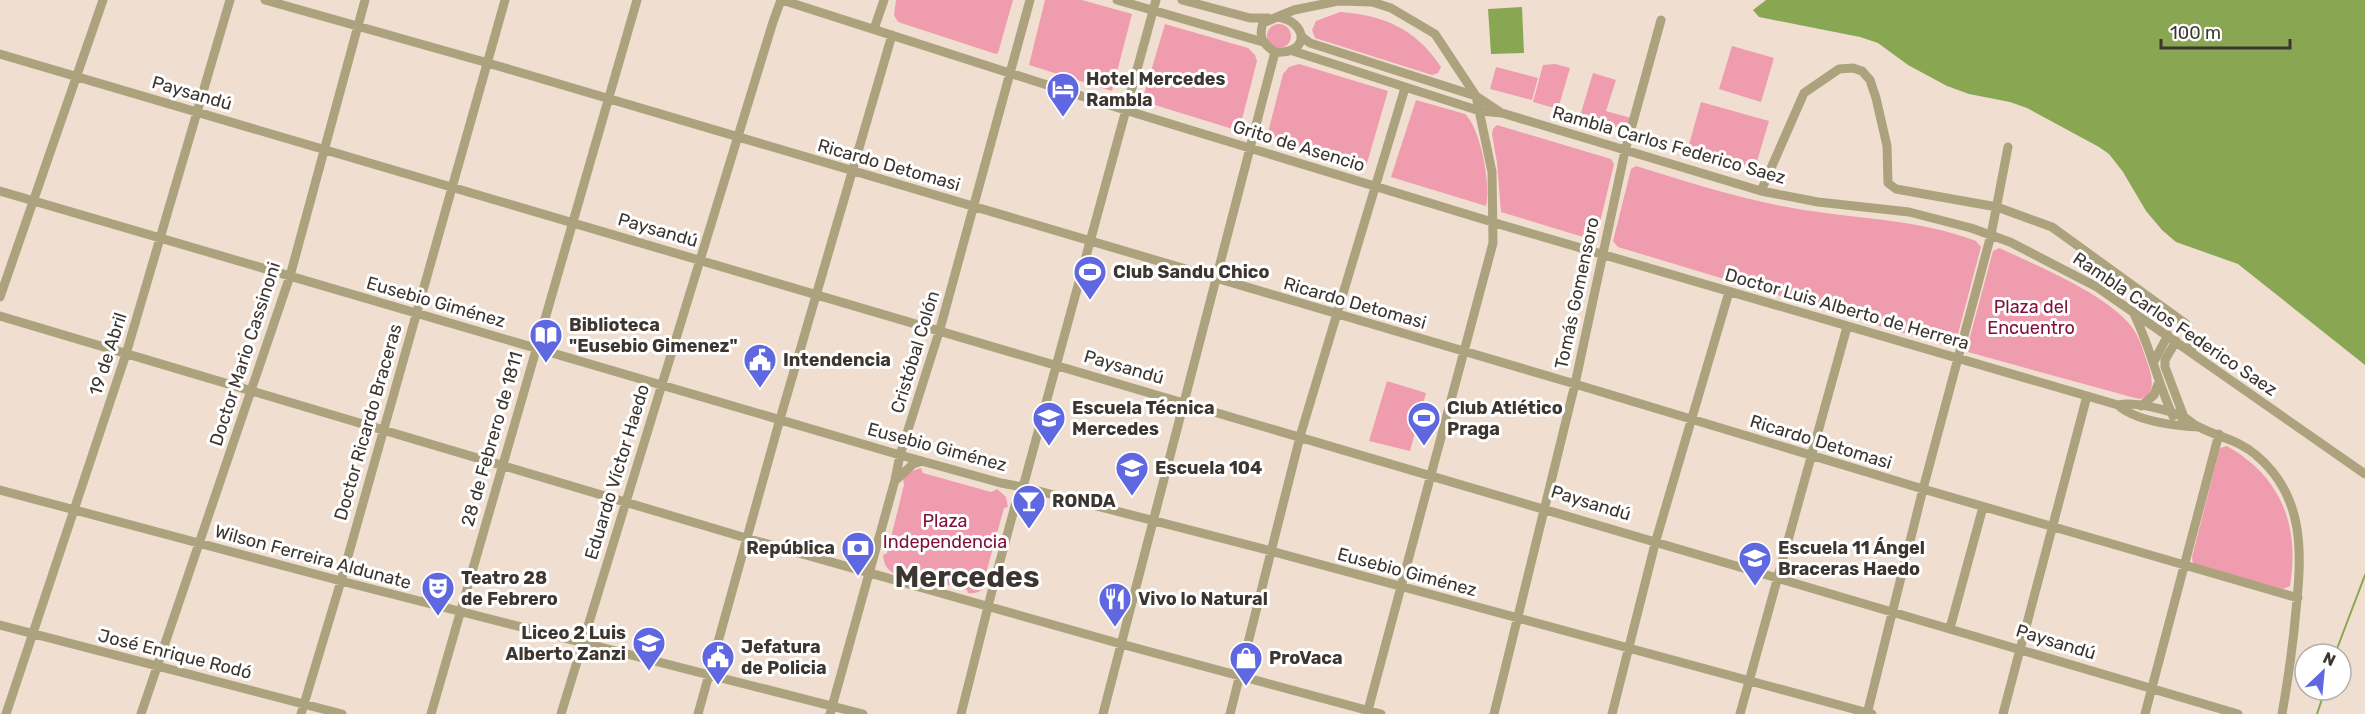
<svg xmlns="http://www.w3.org/2000/svg" width="2365" height="714" font-family="Rubik,sans-serif">
	<rect width="100%" height="100%" fill="#f0dfd0"/>
	<path fill="#ee9cae" d="M896 0H1013L998 53 996 54 898 22 894 15Z
		M1045 0H1082L1132 14 1112 91 1029 65Z
		M1340 12C1384 15 1416 29 1441 67L1438 73 1432 75 1315 38 1312 30 1316 21Z
		M1267 36a12 12 0 1 1 24 0a12 12 0 1 1-24 0Z
		M1165 24 1248 48 1255 55 1257 61 1239 131 1142 101Z
		M1732 46 1774 58 1761 102 1719 89Z
		M1299 64 1388 91 1365 170 1266 140 1283 74 1289 67Z
		M1555 64 1570 68 1558 109 1533 102 1543 65Z
		M1496 67 1538 78 1532 100 1490 89Z
		M1593 73 1616 80 1606 111 1631 118 1627 131 1580 116Z
		M1416 100 1465 114C1481 129 1491 185 1486 206L1391 177Z
		M1701 102 1769 121 1755 168 1688 148Z
		M1497 125 1611 159 1614 164 1596 239 1593 240 1501 212 1497 163 1492 134 1493 129Z
		M1636 166C1691 183 1747 201 1804 210 1862 219 1920 220 1976 241L1981 247 1955 345 1950 347 1618 247 1613 241 1631 169Z
		M1999 248C2036 265 2106 294 2131 326 2139 336 2142 347 2146 359 2150 370 2155 383 2149 395L2140 399 2135 398 1968 352 1967 348 1993 251Z
		M1387 381 1426 393 1410 451 1369 441Z
		M2227 446C2281 477 2300 525 2290 586L2283 589 2193 565 2192 557 2220 448Z
		M921 468 923 473 991 492 997 489 1006 497 1008 507 1004 508 985 577 987 582C984 591 977 594 968 593L967 590 898 571 893 573C886 568 884 564 883 555L887 553 904 485 903 479 909 472Z"/>
	<path fill="#89a653" d="M1766 0H2365V365L2238 264 2176 242 2162 230 2146 211 2123 172 2109 154 2099 147 2027 108 2010 102 1969 94 1947 86 1908 65 1878 43 1860 37 1759 17 1753 10Z
		M1522 7 1524 53 1491 54 1488 9Z"/>
	<g fill="none" stroke-linecap="round" stroke-linejoin="round">
		<path stroke="#89a653" stroke-width="2" d="M2335 654 2365 575
			M2317 714 2325 690"/>
		<path stroke="#aca37e" stroke-width="9" d="M265 0 488 63 1575 384 1923 489 2298 598
			M782 0 1125 110 1502 225 2118 405C2135 421 2175 426 2198 427
			M1117 0 1263 42
			M1182 0 1250 18H1268
			M1277 17 1294 10 1338 1 1372 2 1391 8 1435 34 1476 96 1492 172 1493 243 1367 714
			M1277 17C1308 21 1311 55 1275 52 1263 44 1258 37 1263 23Z
			M874 29 884 0
			M1301 36 1310 43 1476 96 1500 112
			M1293 51 1480 111 1502 113 1761 191 1818 202 1909 212 1971 228 2010 242 2097 287 2365 474
			M0 54C747 273 1494 489 2238 714
			M0 191 900 455 1001 483 1023 487 1271 551 1872 714
			M1761 191 1804 93 1839 69 1853 68 1862 71 1870 80 1876 98 1887 146 1888 183 1896 189 1997 207 2052 227 2186 324 2189 331 2192 352
			M0 297 103 0
			M2133 312C2150 345 2157 382 2173 416
			M0 316 746 538 1121 644 1381 714
			M2176 341 2165 360V367L2184 417 2182 421
			M2153 363 2168 335
			M2118 405C2134 401 2168 410 2184 417 2189 420 2194 425 2199 427 2218 437 2239 440 2256 455 2305 496 2302 553 2296 610 2293 645 2288 680 2282 714
			M2141 406 2154 395 2158 384
			M896 480 913 464 922 461
			M0 490 341 581 863 714
			M0 625 342 714
			M1950 628 1983 507
			M6 714 126 354 230 0
			M141 714 290 276 365 0
			M301 714 341 581 505 0
			M431 714 637 0
			M561 714 773 22 781 0
			M698 714 780 419 892 35
			M830 714 895 480 900 455 940 329 1030 0
			M961 714 994 583 1015 506 1023 487 1156 0
			M1103 714 1275 52
			M1230 714 1301 433 1405 88
			M1494 714 1575 384 1625 151 1661 20
			M1612 714 1656 540 1729 292
			M1740 714 1847 327
			M1867 714 1923 489 1991 235 2008 147
			M2003 714 2087 396
			M2145 714 2219 434"/>
	</g>
	<defs>
		<g id="hotel-pin" transform="scale(1.725)"><path d="M0 17L-7.5 6A9.5 9.5 0 1 1 7.5 6Z" fill="#5f68e0" stroke="#fff"/><path d="M-6-4.5h1.5V1H6V5H4.5V3h-9V5H-6ZM-4 0a1.8 1.8 0 1 1 3.6 0ZM.5 0V-2.5h3Q6-2.5 6 0Z" fill="#fff"/></g>
		<g id="stadium-pin" transform="scale(1.725)"><path d="M0 17L-7.5 6A9.5 9.5 0 1 1 7.5 6Z" fill="#5f68e0" stroke="#fff"/><path d="M0-5a6.5 5 0 1 0 0 10a6.5 5 0 1 0 0-10ZM-3.5-1.8h7v3.6h-7Z" fill="#fff"/></g>
		<g id="library-pin" transform="scale(1.725)"><path d="M0 17L-7.5 6A9.5 9.5 0 1 1 7.5 6Z" fill="#5f68e0" stroke="#fff"/><path d="M-6-4Q-3-5.5-.7-3.5V5Q-3 3-6 4ZM6-4Q3-5.5 .7-3.5V5Q3 3 6 4Z" fill="#fff"/></g>
		<g id="civic-pin" transform="scale(1.725)"><path d="M0 17L-7.5 6A9.5 9.5 0 1 1 7.5 6Z" fill="#5f68e0" stroke="#fff"/><path d="M-.6-6.5H3V-4.5H.6V-3L4-1V1h2V6H-6V1h2V-1L-.6-3ZM-1.2 2.5V6h2.4V2.5Z" fill="#fff"/></g>
		<g id="school-pin" transform="scale(1.725)"><path d="M0 17L-7.5 6A9.5 9.5 0 1 1 7.5 6Z" fill="#5f68e0" stroke="#fff"/><path d="M0-5L7-2L0 1L-7-2ZM-4 1L0 2.5L4 1V4Q0 6-4 4Z" fill="#fff"/></g>
		<g id="bar-pin" transform="scale(1.725)"><path d="M0 17L-7.5 6A9.5 9.5 0 1 1 7.5 6Z" fill="#5f68e0" stroke="#fff"/><path d="M-6-5H6L.8 .8V4.5H3.5V6h-7V4.5H-.8V.8Z" fill="#fff"/></g>
		<g id="bank-pin" transform="scale(1.725)"><path d="M0 17L-7.5 6A9.5 9.5 0 1 1 7.5 6Z" fill="#5f68e0" stroke="#fff"/><path d="M-6-4H6V4H-6ZM0-2.3a2.3 2.3 0 1 0 0 4.6a2.3 2.3 0 1 0 0-4.6Z" fill="#fff"/></g>
		<g id="theatre-pin" transform="scale(1.725)"><path d="M0 17L-7.5 6A9.5 9.5 0 1 1 7.5 6Z" fill="#5f68e0" stroke="#fff"/><path d="M-5-5.5Q0-4 5-5.5V0Q5 5 0 6Q-5 5-5 0ZM-3.3-2.5H-1v1.5H-3.3ZM1-2.5H3.3v1.5H1ZM-2.8 1Q0 5.5 2.8 1Z" fill="#fff"/></g>
		<g id="restaurant-pin" transform="scale(1.725)"><path d="M0 17L-7.5 6A9.5 9.5 0 1 1 7.5 6Z" fill="#5f68e0" stroke="#fff"/><path d="M-5-6h1v4h1v-4h1v4h1v-4h1v5L-1.5 .5V6h-2V.5L-5-1ZM5-6V6H3V1.5H1.5Q1.5-4 5-6Z" fill="#fff"/></g>
		<g id="shop-pin" transform="scale(1.725)"><path d="M0 17L-7.5 6A9.5 9.5 0 1 1 7.5 6Z" fill="#5f68e0" stroke="#fff"/><path d="M-5-2.5h2.3a2.7 3.5 0 0 1 5.4 0H5L5.5 6h-11ZM-1.5-2.5h3a1.5 2.3 0 0 0-3 0Z" fill="#fff"/></g>
	</defs>
	<g fill-rule="evenodd">
		<use href="#hotel-pin" x="1063" y="89"/>
		<use href="#stadium-pin" x="1090" y="272"/>
		<use href="#library-pin" x="546" y="335"/>
		<use href="#civic-pin" x="760" y="360"/>
		<use href="#school-pin" x="1049" y="418"/>
		<use href="#stadium-pin" x="1424" y="418"/>
		<use href="#school-pin" x="1132" y="468"/>
		<use href="#bar-pin" x="1029" y="501"/>
		<use href="#bank-pin" x="858" y="548"/>
		<use href="#school-pin" x="1755" y="558"/>
		<use href="#theatre-pin" x="438" y="588"/>
		<use href="#restaurant-pin" x="1115" y="599"/>
		<use href="#school-pin" x="649" y="643"/>
		<use href="#civic-pin" x="718" y="657"/>
		<use href="#shop-pin" x="1246" y="658"/>
	</g>
	<g text-anchor="middle" stroke-width="6" stroke-linejoin="round" paint-order="stroke">
		<g font-size="18" font-weight="bold" fill="#3d3630" stroke="#fff" text-anchor="start">
			<text x="1086" y="85">Hotel Mercedes<tspan x="1086" dy="21">Rambla</tspan></text>
			<text x="1113" y="278">Club Sandu Chico</text>
			<text x="569" y="331">Biblioteca<tspan x="569" dy="21">"Eusebio Gimenez"</tspan></text>
			<text x="783" y="366">Intendencia</text>
			<text x="1072" y="414">Escuela Técnica<tspan x="1072" dy="21">Mercedes</tspan></text>
			<text x="1447" y="414">Club Atlético<tspan x="1447" dy="21">Praga</tspan></text>
			<text x="1155" y="474">Escuela 104</text>
			<text x="1052" y="507">RONDA</text>
			<text x="835" y="554" text-anchor="end">República</text>
			<text x="1778" y="554">Escuela 11 Ángel<tspan x="1778" dy="21">Braceras Haedo</tspan></text>
			<text x="461" y="584">Teatro 28<tspan x="461" dy="21">de Febrero</tspan></text>
			<text x="1138" y="605">Vivo lo Natural</text>
			<text x="626" y="639" text-anchor="end">Liceo 2 Luis<tspan x="626" dy="21">Alberto Zanzi</tspan></text>
			<text x="741" y="653">Jefatura<tspan x="741" dy="21">de Policia</tspan></text>
			<text x="1269" y="664">ProVaca</text>
		</g>
		<g font-size="18" fill="#3d3630" stroke="#fff">
			<text transform="translate(192 93) rotate(16)" y="6">Paysandú</text>
			<text transform="translate(1669 145) rotate(16)" y="6">Rambla Carlos Federico Saez</text>
			<text transform="translate(1299 146) rotate(17)" y="6">Grito de Asencio</text>
			<text transform="translate(889 165) rotate(16)" y="6">Ricardo Detomasi</text>
			<text transform="translate(658 230) rotate(16)" y="6">Paysandú</text>
			<text transform="translate(1577 293) rotate(-78)" y="6">Tomás Gomensoro</text>
			<text transform="translate(436 302) rotate(16)" y="6">Eusebio Giménez</text>
			<text transform="translate(1355 303) rotate(16)" y="6">Ricardo Detomasi</text>
			<text transform="translate(1847 309) rotate(16)" y="6">Doctor Luis Alberto de Herrera</text>
			<text transform="translate(2175 324) rotate(34)" y="6">Rambla Carlos Federico Saez</text>
			<text transform="translate(915 352) rotate(-73)" y="6">Cristóbal Colón</text>
			<text transform="translate(108 354) rotate(-72)" y="6">19 de Abril</text>
			<text transform="translate(245 354) rotate(-72)" y="6">Doctor Mario Cassinoni</text>
			<text transform="translate(1124 367) rotate(16)" y="6">Paysandú</text>
			<text transform="translate(368 422) rotate(-74)" y="6">Doctor Ricardo Braceras</text>
			<text transform="translate(492 439) rotate(-74)" y="6">28 de Febrero de 1811</text>
			<text transform="translate(1821 442) rotate(17)" y="6">Ricardo Detomasi</text>
			<text transform="translate(937 447) rotate(15)" y="6">Eusebio Giménez</text>
			<text transform="translate(617 472) rotate(-73)" y="6">Eduardo Víctor Haedo</text>
			<text transform="translate(1591 503) rotate(17)" y="6">Paysandú</text>
			<text transform="translate(313 557) rotate(15)" y="6">Wilson Ferreira Aldunate</text>
			<text transform="translate(1407 572) rotate(15)" y="6">Eusebio Giménez</text>
			<text transform="translate(2056 642) rotate(17)" y="6">Paysandú</text>
			<text transform="translate(175 654) rotate(14)" y="6">José Enrique Rodó</text>
		</g>
		<g font-size="18" fill="#80113b" stroke="#fff">
			<text x="2031" y="313">Plaza del<tspan x="2031" dy="21">Encuentro</tspan></text>
			<text x="945" y="527">Plaza<tspan x="945" dy="21">Independencia</tspan></text>
		</g>
		<g font-size="30" font-weight="bold" fill="#3d3630" stroke="#fff">
			<text x="967" y="587">Mercedes</text>
		</g>
	</g>
	<g transform="translate(2323 672) rotate(26)"><circle r="28" fill="#ffffff" stroke="#b1afac" stroke-width="1.5"/>
	<path d="M0-4.5L10 22L0 15L-10 22Z" fill="#5f68e0"/>
	<text y="-9" font-size="16" font-weight="bold" text-anchor="middle" fill="#3d3630">N</text>
	</g>
	<path d="M2161 39v9h129v-9" fill="none" stroke="#3d3630" stroke-width="3"/>
	<text x="2170" y="39" font-size="18" fill="#3d3630" stroke="#ffffff" stroke-width="4.5" paint-order="stroke">100 m</text>
</svg>
